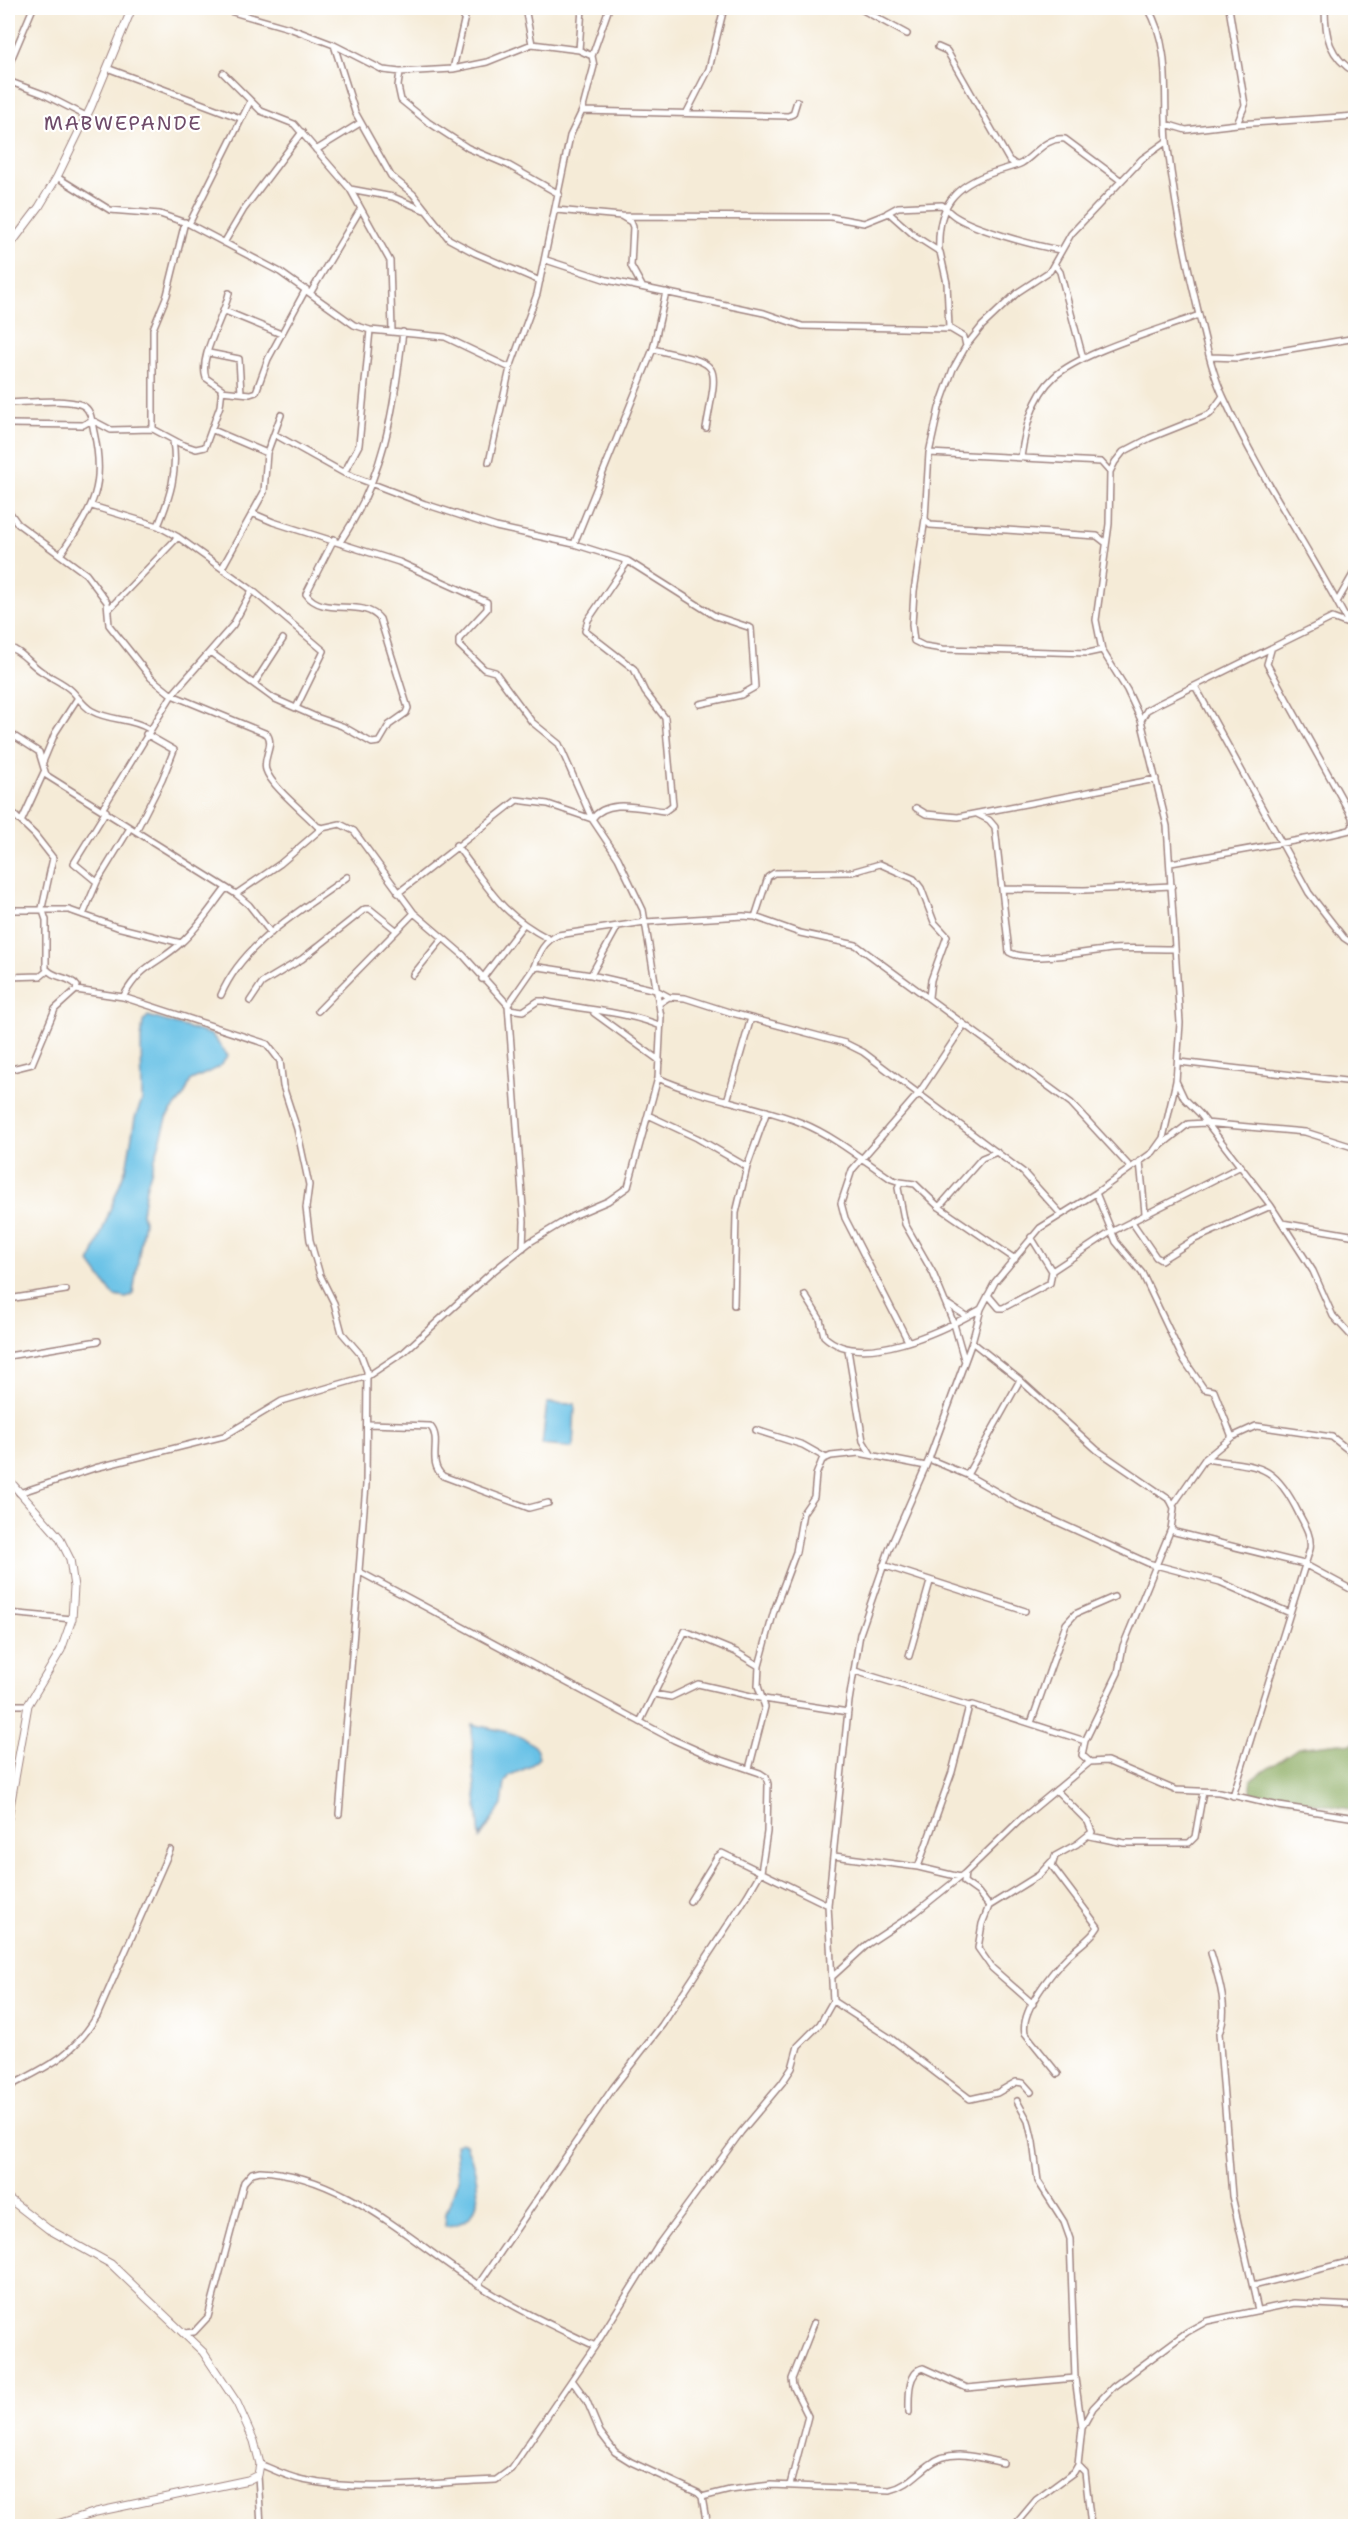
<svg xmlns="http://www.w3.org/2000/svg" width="1363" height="2534" font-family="'Shantell Sans',sans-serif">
	<rect width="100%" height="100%" fill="#fff"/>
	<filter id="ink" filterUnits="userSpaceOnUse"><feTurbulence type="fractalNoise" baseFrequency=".0167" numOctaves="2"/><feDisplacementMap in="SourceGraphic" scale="12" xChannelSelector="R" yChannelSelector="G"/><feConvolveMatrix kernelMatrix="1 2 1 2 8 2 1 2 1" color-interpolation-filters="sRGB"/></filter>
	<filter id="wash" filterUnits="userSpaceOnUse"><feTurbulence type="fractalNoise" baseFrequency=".008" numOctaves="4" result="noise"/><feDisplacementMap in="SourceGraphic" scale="24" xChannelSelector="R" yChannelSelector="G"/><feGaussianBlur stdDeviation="1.35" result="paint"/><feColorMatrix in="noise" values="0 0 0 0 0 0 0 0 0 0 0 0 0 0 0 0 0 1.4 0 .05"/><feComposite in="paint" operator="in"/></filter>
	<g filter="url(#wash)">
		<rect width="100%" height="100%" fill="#f5ebd7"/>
		<path fill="#87a85c" stroke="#686444" stroke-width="1.5" d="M1355 1742V1810L1251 1793V1780L1298 1748 1339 1743 1352 1744Z"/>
		<path fill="#68c1e6" stroke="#597088" stroke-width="1.5" d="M148 1016 212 1035 228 1056 218 1068 191 1080 184 1096 168 1115 146 1188 142 1213 144 1221 133 1294 127 1298 114 1296 90 1263 127 1165 135 1118 142 1100 141 1040 143 1022Z
			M547 1403 575 1404 573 1448 542 1445Z
			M472 1724C493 1730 536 1732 539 1758L529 1767 510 1775 505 1782 502 1805 480 1838 473 1766Z
			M460 2142 466 2144C478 2174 492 2224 445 2226L446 2213 458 2179 455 2145Z"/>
	</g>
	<g filter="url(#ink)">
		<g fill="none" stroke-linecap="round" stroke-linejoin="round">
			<g stroke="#a08581" stroke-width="8">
				<path id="minor" d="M219 8 289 28 334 45 383 70 400 72 453 69 487 62 532 44 579 50 592 56 594 66 582 111 570 136 537 294 510 368 489 462
					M525 8 532 44
					M859 8 907 34
					M1148 8C1172 50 1163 94 1167 141 1174 199 1185 258 1199 315 1206 343 1212 373 1224 398 1262 482 1315 556 1356 638
					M1229 8 1245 105 1237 124
					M1325 8C1325 36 1329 57 1356 73
					M334 45 355 112 391 176 413 194 449 239 475 253 540 281
					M938 47 947 51 1009 160 1016 165
					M579 50 582 8
					M592 56 609 8
					M8 67 33 8
					M107 68 240 118
					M453 69 467 8
					M400 72 398 86 401 100 428 122 468 148 508 165 559 194
					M223 73 261 111 294 124 350 189 393 197 424 210
					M8 81 43 94 86 116
					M582 111 788 116 793 114 797 101
					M687 112 709 69 724 8
					M1166 124 1186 130 1237 124 1356 116
					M316 150 360 123
					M57 177 110 210 160 214 189 224 280 272 354 325 370 330 445 337 510 368
					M350 189 390 261 392 331
					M556 210 621 216 831 217 864 223 889 213 915 236 940 252 947 283 949 328 964 337 966 346
					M887 213 898 207 942 205C946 209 951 214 956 217 977 230 1035 246 1060 250
					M621 216 631 222 633 227 631 266 642 286
					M189 224 250 102
					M224 243 244 209 302 132
					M939 250C937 206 954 185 995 172 1003 169 1014 167 1022 163 1036 154 1046 137 1065 139L1120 180
					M546 260 607 280 764 313 802 326 950 329
					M1055 265 1060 272 1083 358
					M311 292 360 210
					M225 311 281 334
					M653 349C722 366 719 357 706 428
					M209 353 239 359 241 393
					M1211 357 1238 358 1356 338
					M221 391 250 394 256 392 268 359 306 289
					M8 403C23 403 73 397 85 407 92 412 92 424 94 432 107 490 91 509 60 555
					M8 424 83 425 92 420 111 430 153 429 181 444 196 449 205 447 220 406 222 389 206 378C198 357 224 317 229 293
					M153 429V329L167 295 185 222
					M213 430 267 453
					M274 434 344 473 425 504 496 527 574 544 628 561 715 616 751 628 755 687 741 695 700 704
					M929 453 1101 462 1110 472
					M1021 457C1025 430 1032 397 1054 377 1083 351 1161 330 1199 315
					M344 473 359 445 370 330
					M92 506 158 526 178 537 252 590 233 625 172 695 103 808
					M8 510 18 524 86 574 107 602 109 625 151 678 172 695 267 734C275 745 262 758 266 770 271 786 305 813 317 826L322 828 340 824 354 831 414 913 463 955 508 1005 524 1221 523 1248
					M252 513 273 522 399 562 487 602V609L459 639V645L484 669 495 672 532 722 559 744 592 819
					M925 519 930 525 1097 536 1106 543
					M158 526C170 497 178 472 173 441
					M340 542C386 474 393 411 403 332
					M574 544 653 349 666 292
					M222 568 264 492 267 453 281 415
					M252 590 324 651 296 708
					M1337 602 1356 569
					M109 609 178 537
					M8 647C22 651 29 663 41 671 51 678 64 683 72 691 79 698 83 706 92 711 110 721 132 718 149 729
					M1102 650 1088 653 943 649 924 646 914 641 912 625 914 591 925 519 929 453 939 408 953 369 966 346 982 326 1018 292 1050 271 1071 234 1142 159 1167 141
					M210 652 273 698 316 717 342 726 372 743 379 742 389 725 406 713 408 708 380 619C363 597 323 618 306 594L334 539
					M254 684 283 639
					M1195 686 1309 893 1344 938 1356 946
					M1141 720 1147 710 1156 705 1320 624 1332 618 1348 624
					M8 732 39 752 46 775 236 894 249 905 271 933
					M43 762 55 733 77 699
					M916 808 926 814 958 817 1156 779
					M8 809 35 835 53 858 42 908 46 920V968C53 979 69 975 77 986L76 990 55 1009 32 1064 8 1070
					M977 814 989 820 995 827 1009 952C1029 964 1089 951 1113 949 1133 948 1154 949 1174 949
					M22 820 44 772
					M136 831 162 780 174 750 146 734
					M456 845C490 889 498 912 549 939
					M1171 863 1333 834 1350 830 1353 826 1352 817 1267 664 1271 650
					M97 882 74 863 106 811
					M1002 889 1084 890 1172 886
					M398 893 517 800 548 804 592 819
					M236 894 280 864 322 828
					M8 910H69L117 927 181 943
					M83 915 97 882 130 828
					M755 917 768 877 774 873 852 872 880 864 914 879 921 888 934 922 947 936 931 980 929 997
					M533 969C539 954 543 942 558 935L645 922 743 916 755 917 800 933 856 945 1071 1103 1130 1167
					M413 975 443 938
					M591 975 656 990 669 997
					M8 977 41 976 47 971
					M482 979 523 925
					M76 990 123 997 267 1044 280 1061 283 1086 297 1129 309 1185 306 1208 310 1240 320 1275 334 1303 342 1333 361 1355 367 1371 366 1485 339 1814
					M221 995C244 941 302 911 347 877
					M123 997C143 962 156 966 181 943 198 928 212 906 226 888
					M250 1001 262 983 302 959 365 909H370L396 930
					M660 1003 669 997 685 998 732 1013 845 1043 863 1052 1023 1172 1060 1213
					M508 1005 533 969 539 967 591 975 618 926
					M509 1009 523 1011 538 1001H543C582 1010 626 1011 661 1026
					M318 1011 414 913
					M594 1013 660 1061
					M1179 1062 1354 1082
					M658 1078C704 1099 755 1104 802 1123 834 1136 863 1160 891 1179L900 1182 898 1188 905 1224 933 1273 954 1324 964 1359
					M1176 1081 1184 1098 1200 1114 1271 1206 1313 1271 1333 1316 1356 1341
					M727 1101 751 1018
					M648 1115 697 1138 747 1167
					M1159 1147 1188 1124 1205 1123 1305 1132 1356 1148
					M1140 1161 1145 1213
					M900 1182 915 1184 939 1207 1015 1259
					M1096 1193 1116 1242 1142 1273 1182 1357 1204 1389 1214 1391 1232 1437
					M939 1207 982 1158 997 1152
					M1132 1222 1156 1257 1161 1260 1195 1239 1271 1206
					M1282 1223 1356 1236
					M1052 1271 1111 1232 1241 1166
					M805 1295 820 1319 824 1336C860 1371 944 1330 981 1309
					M988 1295 999 1308H1003L1050 1283 1052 1271 1031 1237
					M8 1299 66 1290
					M946 1303 966 1316
					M734 1305 736 1213 747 1167 767 1111
					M908 1341 845 1218 841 1203 852 1170 919 1093 962 1028 961 1022
					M972 1342 1020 1380 1097 1450 1170 1500 1174 1508 1171 1529 1175 1532 1304 1564 1356 1592
					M848 1350 863 1441 871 1454
					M8 1356 98 1341
					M369 1424 430 1426C443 1439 426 1462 443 1476L529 1508 548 1503
					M756 1430 803 1445 826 1458
					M929 1459 967 1475 1018 1504 1148 1563 1220 1582 1290 1613
					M1205 1459C1259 1467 1273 1461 1299 1514 1305 1525 1312 1537 1310 1549L1233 1796
					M967 1475 1020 1380
					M19 1493 95 1468 224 1436 282 1401 368 1376 404 1352 491 1273 530 1242 573 1216 608 1201 628 1187 658 1078 661 1017 643 910 618 858 592 819C608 797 642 809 665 811L673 805 665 718 645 692 634 669 585 631 588 620 628 561
					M1173 1505 1205 1459 1232 1437 1256 1426 1332 1437 1356 1456
					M883 1565 1025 1611
					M360 1572 674 1740 710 1756 760 1773 766 1777 768 1784 767 1832 761 1872 747 1896 662 2025 613 2088 478 2285
					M8 1613 72 1619
					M909 1656 930 1582
					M759 1666 774 1611 796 1552 803 1513 814 1497 816 1475 822 1460 831 1456 859 1453 926 1466
					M855 1671 969 1706
					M654 1694 671 1697 698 1684 764 1699 848 1712
					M8 1705H28
					M640 1722 685 1631 736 1652 759 1666 758 1686 765 1707 749 1769
					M1031 1723 1066 1624 1075 1614 1114 1597
					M1090 1762 1082 1755 1085 1741 1118 1673 1123 1646 1171 1529
					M1056 1790 1088 1822 1092 1832 1077 1844 1055 1856 1052 1866 1098 1927C1091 1939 1077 1947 1067 1957 1052 1972 1020 2011 1025 2033L1058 2074
					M1090 1836 1124 1843H1189L1195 1837 1203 1792
					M834 1856 918 1867 960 1877
					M918 1867 952 1772 969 1706 973 1705 1085 1741
					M965 1873 964 1882 978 1892 989 1906 982 1924 978 1948 992 1968 1033 2004
					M690 1901 717 1857 722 1853 828 1905
					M989 1906 1039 1875 1051 1862
					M1211 1953C1218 1976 1230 2011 1219 2033L1232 2196 1258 2310
					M833 1976 868 1944 915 1913 965 1873 1020 1820 1090 1762 1107 1761 1175 1790 1219 1792 1279 1806 1356 1818
					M833 2001 890 2038 970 2099 997 2093 1016 2082 1023 2083 1031 2092
					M8 2087C48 2066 72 2057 97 2016L170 1850
					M1017 2101 1028 2121 1033 2142 1038 2181 1064 2222 1070 2239 1075 2378 1082 2428
					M1253 2286 1356 2260
					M183 2333 194 2332 208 2317 244 2182 252 2173 260 2171C345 2175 410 2241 477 2284 514 2308 555 2327 595 2346
					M572 2380 586 2399 600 2432 615 2452 631 2462 698 2493 702 2497 707 2526
					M909 2412C909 2398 907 2373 923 2368L967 2388 1075 2378
					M260 2464C274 2470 288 2477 303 2480 365 2493 433 2482 496 2480L511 2469 595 2346 658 2245 741 2132 782 2083 792 2068 798 2046 820 2024 833 2001 828 1905 849 1701 860 1634 889 1550 929 1459 972 1342 981 1309 995 1282 1040 1228 1096 1193 1153 1152 1163 1138 1176 1081 1180 1023 1167 826 1141 720 1127 690 1102 650 1096 620 1109 524 1110 472 1115 462 1123 452 1150 438 1210 414 1223 396
					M1078 2465 1085 2472 1091 2526
					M258 2475 261 2526
					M790 2485 808 2416 793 2386 792 2379 814 2323
					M702 2497 730 2490 771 2485 890 2490C907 2486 916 2475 929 2465 951 2447 979 2458 1003 2463
					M1014 2526 1036 2500 1074 2472 1078 2465 1082 2428 1093 2408 1113 2387 1187 2332 1207 2321 1294 2303 1356 2306"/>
			</g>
			<g stroke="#a08581" stroke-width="9">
				<path id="tertiary" d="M8 248 39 207 57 177 91 107 132 8
					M8 1479 59 1537 70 1559 74 1587 72 1619 61 1650 28 1705 8 1818
					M8 2198 48 2229 111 2264 203 2352 237 2403 254 2441 260 2464 258 2475 248 2480 96 2512 51 2526"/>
			</g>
			<use href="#minor" stroke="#fff" stroke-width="5"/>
			<use href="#tertiary" stroke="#fff" stroke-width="7"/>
		</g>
	</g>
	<g text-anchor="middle" stroke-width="4.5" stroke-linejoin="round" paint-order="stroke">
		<g font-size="20" letter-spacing="1.5" fill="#6f4b69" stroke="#fff">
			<text x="123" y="130">MABWEPANDE</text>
		</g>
	</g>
	<rect width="1363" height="2534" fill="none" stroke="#fff" stroke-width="30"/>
</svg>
